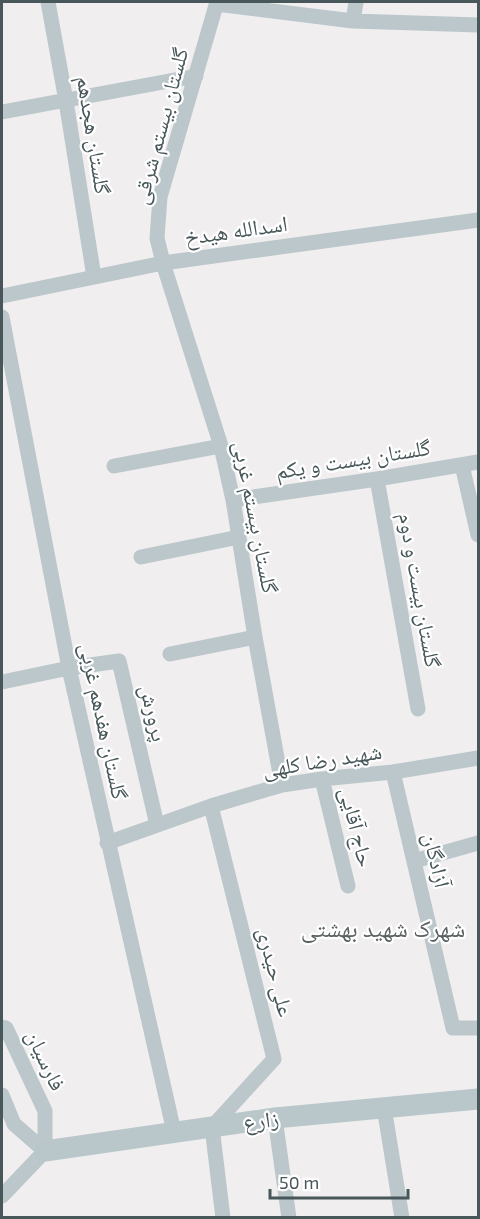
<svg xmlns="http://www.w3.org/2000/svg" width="480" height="1219" font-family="'Exo 2','Noto Naskh Arabic',sans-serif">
	<rect width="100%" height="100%" fill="#f1eeef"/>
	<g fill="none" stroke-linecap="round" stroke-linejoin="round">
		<path stroke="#bbc7ca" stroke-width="15" d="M48 2 66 101 94 277
			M217 2 160 197 157 238 163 263 221 446 233 500 255 637 282 785
			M216 4 353 21 478 25
			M353 21 356 2
			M2 112 196 76
			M2 296 163 263 478 220
			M2 317 69 668 174 1132
			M462 465 478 535
			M114 466 221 446
			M377 479 418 709
			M233 500 377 479 478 462
			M141 557 239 537
			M170 654 255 637
			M2 682 69 668 119 661 157 825
			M393 772 453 1028H478
			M322 779 348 886
			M211 806 274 1059 212 1127 223 1218
			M107 843 211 806 282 785 322 779 393 772 478 758
			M414 861 478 843
			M2 1027 6 1028 45 1111V1151
			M2 1095 14 1124 45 1151
			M384 1107 402 1218
			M275 1118 289 1218
			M2 1196 45 1151"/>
		<path stroke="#b9c7cb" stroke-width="21" d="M45 1151 275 1118 478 1099"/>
	</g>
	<g text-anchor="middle" stroke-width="4.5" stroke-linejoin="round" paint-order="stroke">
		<g font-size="22" fill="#48575a" stroke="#fff">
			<text transform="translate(160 126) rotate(-75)" y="8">گلستان بیستم شرقی</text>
			<text transform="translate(94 135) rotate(81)" y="8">گلستان هجدهم</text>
			<text transform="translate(236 230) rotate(-8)" y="8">اسدالله هیدخ</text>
			<text transform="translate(353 459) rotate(-9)" y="8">گلستان بیست و یکم</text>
			<text transform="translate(256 517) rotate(79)" y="8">گلستان بیستم غربی</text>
			<text transform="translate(420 590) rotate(80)" y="8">گلستان بیست و دوم</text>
			<text transform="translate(154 713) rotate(77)" y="8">پرورش</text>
			<text transform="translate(104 721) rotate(78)" y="8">گلستان هفدهم غربی</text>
			<text transform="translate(322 760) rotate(-9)" y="8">شهید رضا کلهی</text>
			<text transform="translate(357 827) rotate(76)" y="8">حاج آقایی</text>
			<text transform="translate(437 860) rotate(77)" y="8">آزادگان</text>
			<text transform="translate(276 972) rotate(76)" y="8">علی حیدری</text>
			<text transform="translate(46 1060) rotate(65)" y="8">فارسیان</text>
			<text transform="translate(261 1120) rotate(-7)" y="8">زارع</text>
		</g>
		<g font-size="24" fill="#5c6162" stroke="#fff">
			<text x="383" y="937">شهرک شهید بهشتی</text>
		</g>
	</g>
	<rect width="480" height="1219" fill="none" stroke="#48575a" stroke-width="6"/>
	<path d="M270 1189v9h138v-9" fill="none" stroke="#48575a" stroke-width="3"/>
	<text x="279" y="1189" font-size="18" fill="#48575a" stroke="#ffffff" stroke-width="4.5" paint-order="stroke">50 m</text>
</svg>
